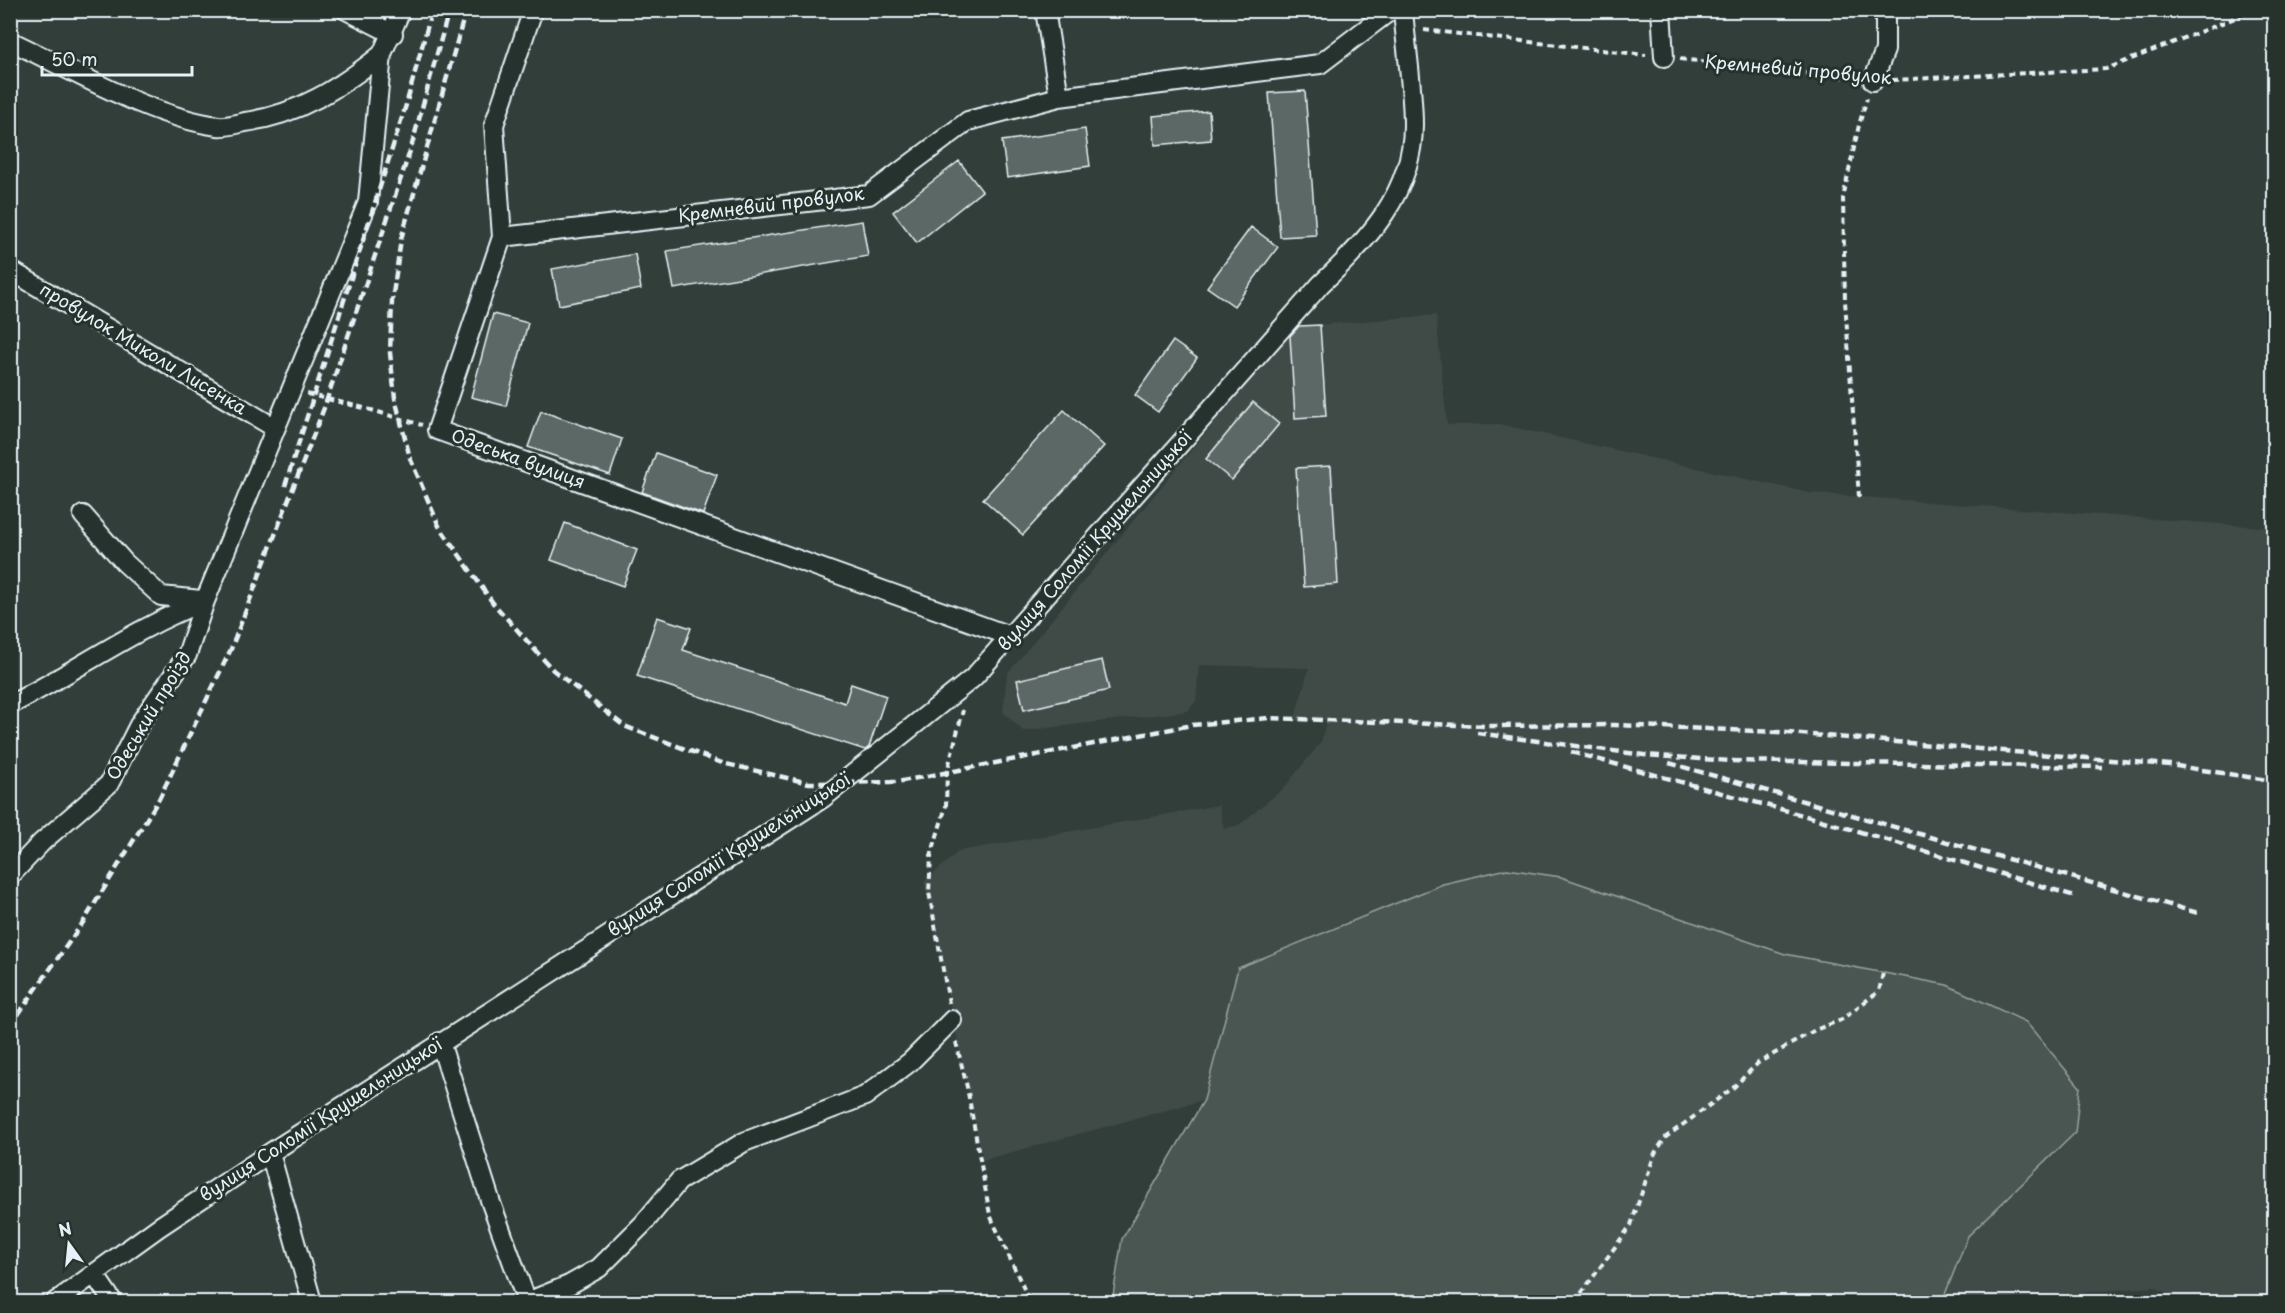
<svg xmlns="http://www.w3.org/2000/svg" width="2285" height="1313" font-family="'Playpen Sans',sans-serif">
	<rect width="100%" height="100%" fill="#323e39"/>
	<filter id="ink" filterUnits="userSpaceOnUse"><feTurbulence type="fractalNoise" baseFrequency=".0167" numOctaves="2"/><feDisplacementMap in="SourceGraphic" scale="12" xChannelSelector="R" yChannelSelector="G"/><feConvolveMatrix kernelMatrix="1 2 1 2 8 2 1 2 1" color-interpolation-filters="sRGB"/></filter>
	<g filter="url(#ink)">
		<path fill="#3f4b46" d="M1436 315 1447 425 1498 424 1810 493 2274 528V1302H2184L2155 1287 2013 1298 2002 1302H1942L1968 1237 2075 1133 1947 985 1785 954 1561 877 1507 869 1238 968 1204 1100 983 1160 924 882 959 851 1219 805 1224 829 1239 825 1284 788 1321 742 1327 720 1294 721 1309 668 1199 665 1196 701 1188 711 1023 731 1003 712 1007 674 1293 327Z"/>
		<path fill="#495651" stroke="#98a4a4" stroke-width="1.5" d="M1507 869 1561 877 1785 954 1947 985 2026 1022 2080 1087 2075 1133 1968 1236 1942 1302H1112L1122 1239 1204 1100 1238 968 1443 884Z"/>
		<path fill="#5c6865" stroke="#e8f1f8" stroke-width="1.5" d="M1305 91 1316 235 1280 237 1269 93Z
			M1209 111 1211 140 1155 145 1153 116Z
			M1085 129 1090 166 1007 178 1002 141Z
			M959 161 982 191 917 243 893 212Z
			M862 221 868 256 674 289 667 251Z
			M1251 227 1278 247 1234 306 1207 287Z
			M635 254 641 289 559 305 552 269Z
			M493 314 528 323 506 406 471 397Z
			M1320 325 1326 416 1295 418 1290 336 1299 326Z
			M1173 341 1197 358 1158 412 1135 395Z
			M1253 402 1279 424 1232 480 1206 459Z
			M1064 410 1104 446 1023 535 983 499Z
			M541 411 622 439 610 475 528 447Z
			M656 453 717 475 703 514 642 492Z
			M1331 466 1338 584 1304 587 1296 468Z
			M565 523 637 550 623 586 551 560Z
			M657 617 691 628 683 650 845 703 851 684 886 696 869 747 865 750 637 676Z
			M1102 660 1109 690 1024 710 1017 680Z"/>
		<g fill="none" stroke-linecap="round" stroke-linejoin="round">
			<g stroke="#e8f1f8" stroke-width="22">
				<path id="street" d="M346 10 393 34
					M533 10 494 125 502 237 437 430 1010 636
					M1045 10 1059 97
					M1661 10 1664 57
					M10 41C73 70 150 117 218 126 226 127 236 124 245 122 298 115 341 87 382 54
					M1873 81 1885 50V10
					M502 237 869 195 968 121 1059 97 1320 64 1391 10
					M10 270 275 428
					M83 515 124 562 161 596 201 600
					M10 705C77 671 136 627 205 601
					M10 876 42 842 109 784 140 723 187 655 205 601 368 202 382 54 401 10
					M440 1042 491 1203 527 1302
					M270 1153 312 1302
					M94 1274 113 1302
					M55 1302 159 1227 270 1153 823 798 973 678 1321 284C1367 241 1413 193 1413 125 1413 88 1406 48 1403 10
					M527 1302 569 1285 599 1268 643 1224 679 1181 744 1142 865 1096 910 1062 952 1020"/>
			</g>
			<path stroke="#e8f1f8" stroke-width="4" stroke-dasharray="6 4.5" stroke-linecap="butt" d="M1424 30 1646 55
				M1680 59 1858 79
				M1892 80 2106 69 2255 10
				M307 394 368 409 422 425
				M1859 497 1845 301 1843 198 1859 125 1867 98
				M949 1003 929 892 931 856 946 806 947 772 963 710
				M956 1042 967 1087 990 1215 1030 1302
				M1575 1302 1631 1225 1655 1153 1666 1137 1733 1088 1758 1063 1815 1030 1841 1020 1879 991 1883 973"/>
			<use href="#street" stroke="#26332d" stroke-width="18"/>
			<path stroke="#e8f1f8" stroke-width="4.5" stroke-dasharray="9 4.5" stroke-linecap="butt" d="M466 10 401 239 392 301 390 353 395 398 410 458 439 526 493 603 553 670 624 726 722 763 809 783 897 782 1192 725 1269 718 1487 726 1615 725 1777 732 2170 765 2274 781
				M285 486 406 105 432 10
				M1477 733 1644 755 1731 761 2102 767
				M1571 752 1817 819 2075 896
				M1669 763 2198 913
				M10 1026 84 921 159 799 231 649 324 408 411 148 449 10"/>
		</g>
	</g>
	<g text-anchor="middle" stroke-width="6" stroke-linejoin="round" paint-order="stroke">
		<g font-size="18" fill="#e8f1f8" stroke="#26332d">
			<text transform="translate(1798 70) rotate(5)" y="6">Кремневий провулок</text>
			<text transform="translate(771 205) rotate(-7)" y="6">Кремневий провулок</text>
			<text transform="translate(143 349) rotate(31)" y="6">провулок Миколи Лисенка</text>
			<text transform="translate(518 459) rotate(20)" y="6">Одеська вулиця</text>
			<text transform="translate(1095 541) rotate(-49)" y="6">вулиця Соломії Крушельницької</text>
			<text transform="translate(149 716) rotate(-59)" y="6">Одеський проїзд</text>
			<text transform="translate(729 855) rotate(-33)" y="6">вулиця Соломії Крушельницької</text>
			<text transform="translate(321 1120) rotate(-33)" y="6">вулиця Соломії Крушельницької</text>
		</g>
	</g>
	<rect width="2285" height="1313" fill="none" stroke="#26332d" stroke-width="36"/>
	<rect x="18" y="18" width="2249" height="1277" fill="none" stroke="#e8f1f8" stroke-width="2" filter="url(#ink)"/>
	<g transform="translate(69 1244) rotate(345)" stroke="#26332d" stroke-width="4.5" paint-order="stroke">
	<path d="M0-4.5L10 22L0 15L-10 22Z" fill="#e8f1f8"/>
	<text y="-9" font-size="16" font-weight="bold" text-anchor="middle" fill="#e8f1f8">N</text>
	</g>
	<path d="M42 66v9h150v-9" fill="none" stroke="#e8f1f8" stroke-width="3"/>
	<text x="51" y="66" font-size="18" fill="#e8f1f8" stroke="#26332d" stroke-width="4.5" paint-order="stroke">50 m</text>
</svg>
